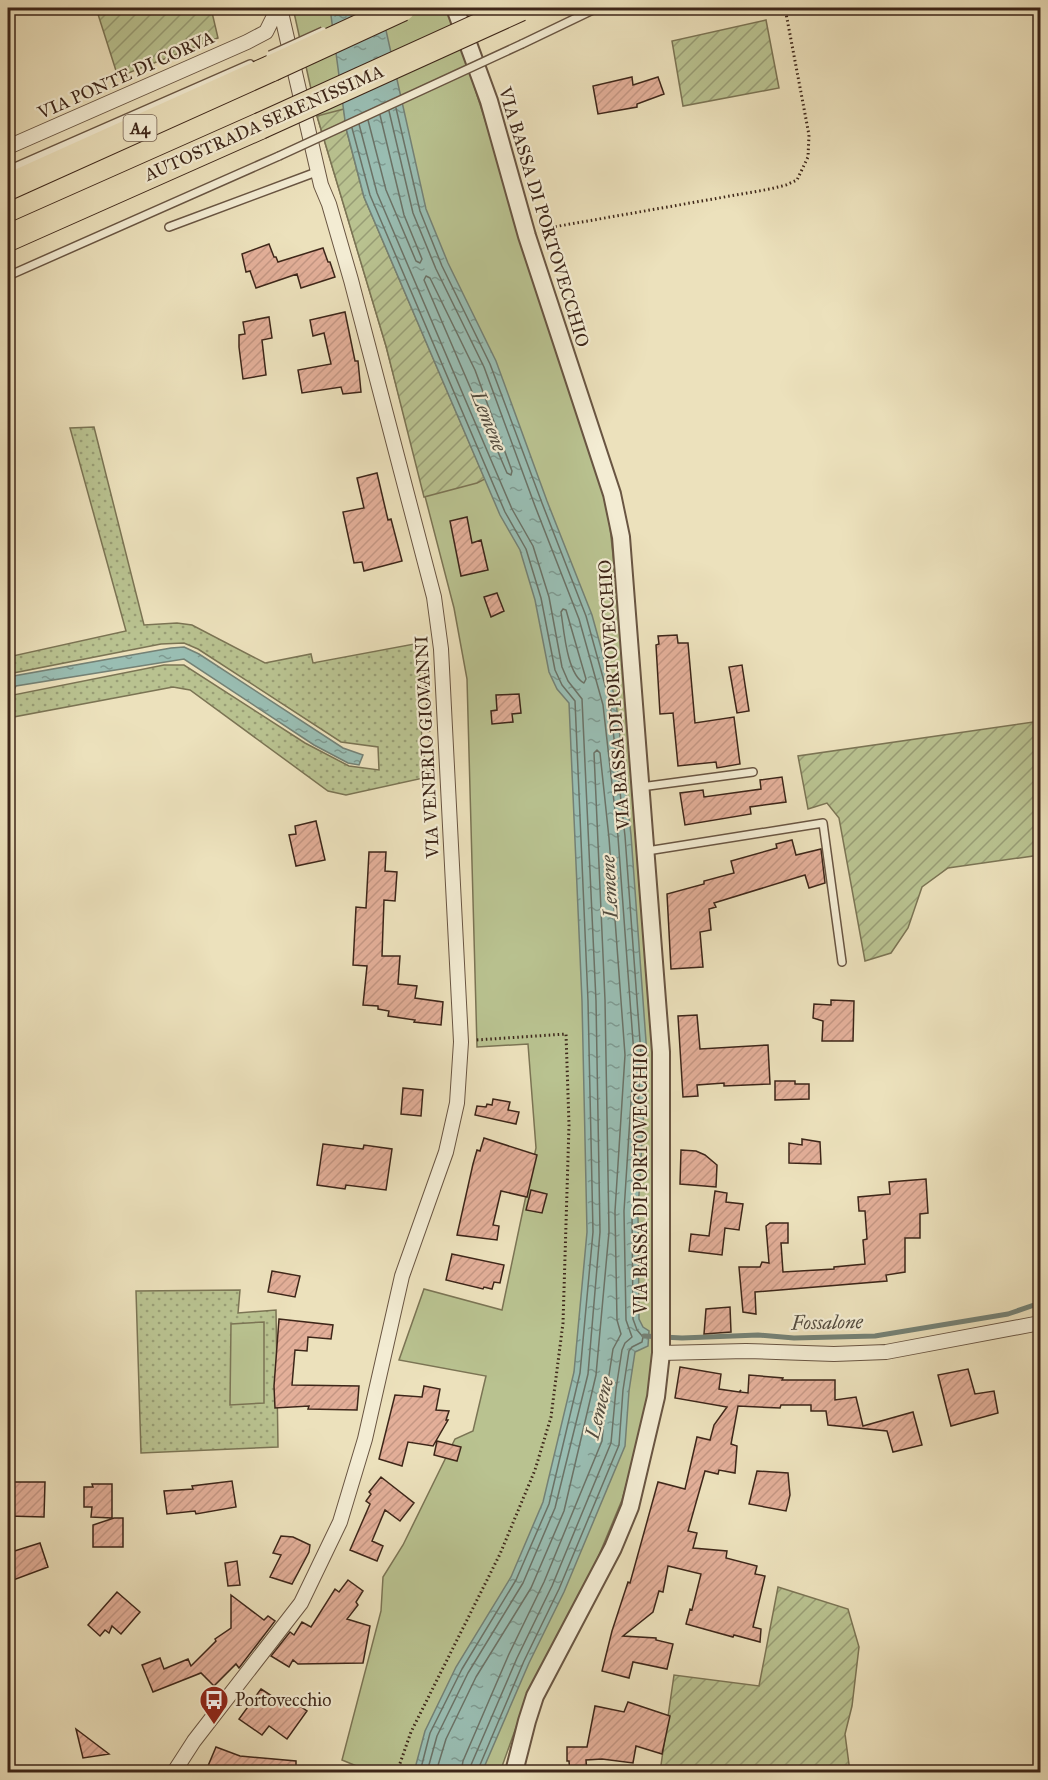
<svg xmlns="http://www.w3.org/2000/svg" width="1048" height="1780" font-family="'IM FELL Great Primer',serif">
	<defs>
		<pattern id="grass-dots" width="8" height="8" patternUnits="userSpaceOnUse" patternTransform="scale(1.5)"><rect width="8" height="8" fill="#b9c290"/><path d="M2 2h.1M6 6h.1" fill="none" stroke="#989d75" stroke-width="1.8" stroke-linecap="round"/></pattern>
		<pattern id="garden-furrows" width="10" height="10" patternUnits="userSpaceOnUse" patternTransform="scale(1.5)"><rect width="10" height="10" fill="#b9c290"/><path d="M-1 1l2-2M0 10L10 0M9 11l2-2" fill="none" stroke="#989d75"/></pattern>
		<pattern id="water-ripples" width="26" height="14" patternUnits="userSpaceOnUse" patternTransform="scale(1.5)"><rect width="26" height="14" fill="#99bdb2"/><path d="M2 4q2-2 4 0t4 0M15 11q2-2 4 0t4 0" fill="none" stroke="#7e9990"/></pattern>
		<pattern id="building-hatch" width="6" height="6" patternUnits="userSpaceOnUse" patternTransform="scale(1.5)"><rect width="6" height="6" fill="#e3af99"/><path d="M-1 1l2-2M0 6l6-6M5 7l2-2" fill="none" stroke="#c49683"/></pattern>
	</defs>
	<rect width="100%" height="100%" fill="#ece1bc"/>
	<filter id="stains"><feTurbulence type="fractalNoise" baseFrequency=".00333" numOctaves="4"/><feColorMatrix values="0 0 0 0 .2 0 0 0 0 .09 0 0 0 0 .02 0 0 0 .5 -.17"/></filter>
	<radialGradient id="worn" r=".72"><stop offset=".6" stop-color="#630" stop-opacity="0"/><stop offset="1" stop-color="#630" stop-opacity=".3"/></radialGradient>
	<path fill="url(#grass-dots)" stroke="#7b7454" stroke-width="1.5" d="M94 427 144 625 177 623 192 625 265 663 311 654 313 663 414 644 419 659 422 746 428 777 346 795 328 791 190 690 173 687 8 718V696L164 665H184L305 743 349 766 379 770 378 747 341 742 198 649 184 643 161 644 8 674V657L126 631 70 428Z
		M240 1290 238 1313 276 1310 278 1447 141 1453 136 1291Z"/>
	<path fill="#b9c290" stroke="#7b7454" stroke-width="1.5" d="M293 8H449L607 499 626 678 657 1081 654 1346 647 1411 622 1500 582 1596 528 1694 500 1772H358L359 1767 342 1760 381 1611 383 1577 403 1545 455 1439 473 1431 486 1376 399 1360 424 1289 502 1310 536 1148 528 1044 477 1047 467 679 454 608 386 346 317 116Z
		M264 1322V1403L230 1405 231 1324Z"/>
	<path fill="url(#garden-furrows)" stroke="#7b7454" stroke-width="1.5" d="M96 8H211L218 38 118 77Z
		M766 20 779 88 683 106 672 41Z
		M344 109 346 128 364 197 485 479 477 483 424 497 386 346 317 116Z
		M1040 721V855L948 868 922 887 908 928 891 953 865 961 839 818 827 803 808 809 798 756Z
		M778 1587 848 1609 859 1647 852 1706 845 1734 850 1772H660L674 1675 759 1686Z"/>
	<path fill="url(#water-ripples)" stroke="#748175" stroke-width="1.5" d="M330 8H381L426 209 448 263 496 361 547 501 592 615 616 702 631 835 647 1055 638 1212 639 1319 643 1327 649 1331 648 1346 635 1352 629 1391 625 1446 564 1592 529 1663 482 1772H414L425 1731 456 1667 511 1577 543 1502 574 1372 587 1232 582 1001 569 703 557 689 549 672 535 600 520 550 500 515 364 197 346 128Z
		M184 647 199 654 343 748 363 755 359 765 348 763 314 745 184 659 16 686 14 690 8 691V677L171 648Z"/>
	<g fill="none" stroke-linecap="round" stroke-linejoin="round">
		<path stroke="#6b7266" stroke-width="1.5" d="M396 108 420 211 442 266 490 364 542 503 586 616 610 703 625 836 641 1055 632 1212 633 1319 637 1330 643 1337 642 1342 632 1347 629 1351 623 1390 619 1445 559 1589 524 1661 477 1772
			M389 111 413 213 436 269 484 367 535 506 579 619 603 705 618 837 634 1055 624 1211 626 1320 632 1337 625 1343 622 1350 616 1389 611 1443 552 1586 517 1658 471 1765 470 1772
			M368 120 386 190 416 261 420 263 422 259 404 215 380 115
			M359 124 377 193 512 509 533 546 549 597 562 667 568 681 582 699 596 1001 600 1232 588 1374 555 1508 523 1583 468 1673 437 1736 427 1772
			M352 128 370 195 505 512 526 549 541 598 555 670 562 685 575 701 588 1001 593 1232 580 1373 549 1504 516 1580 462 1669 430 1733 420 1772
			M426 276 430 278 475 370 512 471 511 475 507 473 424 280Z
			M563 609 566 610 586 679 584 683C567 674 564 631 561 612Z
			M436 1772 446 1739 476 1677 531 1588 564 1511 596 1375 609 1232 605 1000 594 753 597 750 600 753 609 838 625 1055 615 1211 617 1320 621 1334 613 1349 607 1388 602 1441 544 1582 509 1654 463 1761 461 1772"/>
		<path stroke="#748175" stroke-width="5" d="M644 1336 682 1338 758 1335 794 1338 875 1336 1008 1314 1040 1303"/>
	</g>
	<path fill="url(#building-hatch)" stroke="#3d2619" stroke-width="1.5" d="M632 77 633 85 658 77 664 94 637 104V107L598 114 593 86Z
		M269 244 274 257H276L278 262 323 248 328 262H330L335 277 301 288 297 274 256 288 250 271 246 272 242 254Z
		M345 312 355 361H358L361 392 343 394 341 387 302 393 298 370 331 364 324 333 313 336 310 320Z
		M269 317 272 338 262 340 266 375 243 379 239 347V335L245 334 243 322Z
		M377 473 388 520 391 519 402 561 364 571 362 562 354 563 343 512 364 508 357 478Z
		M467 517 472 543 481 540 488 570 461 576 450 521Z
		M497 593 504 611 491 617 484 597Z
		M677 635 678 643H688L695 723 734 717 740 764 717 768 716 762 678 766 673 713 660 714 656 645 659 644 658 636Z
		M742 665 749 711 737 713 729 667Z
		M519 694 521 713 512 714 513 722 492 724 491 711 497 710 496 695Z
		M782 777 786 802 750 807 751 814 685 825 680 793 703 790 704 797 761 789 760 780Z
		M316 821 325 860 296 866 289 835 296 834 295 826Z
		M792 840 796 855 821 849 825 883 809 888 805 875 714 903 716 907 709 909 711 930 700 932 703 967 671 969 667 894 704 884V881L734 873 731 861 777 848 776 844Z
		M369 852H386L385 871 397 872 395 901 384 900 382 956H400L398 984 417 986 415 998 443 1002 441 1025 414 1022 415 1020 388 1016 389 1011 378 1009V1006L363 1005 367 966 353 965 356 907 366 908Z
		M831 1000 854 1001 853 1041H822L823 1021 813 1018 814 1004 831 1005Z
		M697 1015 700 1049 768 1045 770 1084 724 1086V1083L697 1085 698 1096 683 1097 678 1016Z
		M775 1081H795V1084H809V1099L775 1100Z
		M403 1088 423 1090 421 1116 401 1114Z
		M493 1099 510 1102 508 1110 519 1112 516 1124 475 1115 477 1106 486 1107 487 1104 492 1105Z
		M484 1138 537 1155 527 1197 501 1191 493 1225 499 1226 497 1240 457 1235 473 1164 477 1150 480 1151Z
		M802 1139 820 1142 821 1164 789 1163V1143L802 1145Z
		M323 1144 363 1149 364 1145 392 1149 386 1190 346 1185 345 1189 317 1185Z
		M681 1150 696 1151 705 1155 717 1165 716 1187 680 1184Z
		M926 1179 928 1213 920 1214V1238H905V1272L886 1275 887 1281 755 1292 756 1314 743 1312 739 1267H760L762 1262 769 1263 766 1226 770 1223H788V1243H781L783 1272 834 1269V1267L865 1264 863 1240 867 1239 865 1211H859L858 1197 890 1194 889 1182Z
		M531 1190 547 1194 542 1213 526 1210Z
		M715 1191 727 1193 726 1202 743 1204 739 1230 725 1228 722 1255 689 1251 691 1234 709 1236Z
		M452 1254 504 1265 500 1283 494 1282 492 1289 484 1287 483 1289 446 1280Z
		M272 1271 300 1276 295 1297 268 1292Z
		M730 1307 731 1332 704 1334 706 1309Z
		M279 1319 333 1325 331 1339 308 1337 307 1351 295 1350 292 1385 359 1386 357 1410 308 1409 309 1406 275 1408 274 1386Z
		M680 1367 721 1374 719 1389 739 1392 741 1390 740 1392 748 1393 749 1375 783 1378 782 1380H835V1400L856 1397 863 1426 913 1412 922 1445 893 1452 887 1431 828 1425 826 1411H811V1405H781L780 1408 738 1406 731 1444 737 1446 735 1473 719 1470 718 1474 705 1471 688 1531 697 1533 693 1548 727 1551 726 1558 757 1566 755 1574 765 1576 753 1627 761 1629 760 1642 734 1635 733 1637 686 1624 690 1609 692 1610 701 1574 668 1566 663 1592 659 1591 653 1612 623 1636 656 1638V1640L673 1644 667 1669 633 1662 629 1678 602 1671 612 1631 628 1582 630 1583 658 1482 685 1489 697 1437 710 1440 714 1425 727 1407 675 1398Z
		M968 1369 975 1394 994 1391 998 1413 951 1426 938 1375Z
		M424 1386 440 1389 436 1410 449 1411 446 1420H448L433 1446 408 1442 402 1466 379 1459 395 1395 422 1397Z
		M437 1441 461 1447 457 1461 434 1455Z
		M757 1471 788 1473 790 1495 786 1511 749 1504Z
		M381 1477 414 1503 400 1521 385 1510 372 1541 383 1546 377 1561 350 1550 370 1504 366 1501 371 1494 369 1492Z
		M232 1481 236 1507 196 1514 195 1511 167 1514 164 1491 193 1489 192 1486Z
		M8 1482H45L44 1517 8 1516Z
		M92 1484H112V1518L91 1517 92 1507H84V1487H93Z
		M114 1518H123V1547H93V1525Z
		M281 1536 293 1537 310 1545 309 1552 292 1584 270 1577 281 1555 273 1553Z
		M40 1543 48 1567 8 1582V1553Z
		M237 1561 240 1585 228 1586 225 1563Z
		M348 1580 363 1591 356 1602 358 1605 347 1619 370 1626 363 1663 298 1664 293 1660 289 1667 271 1656 290 1632 294 1635 302 1622 311 1627 335 1589 339 1592Z
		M117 1592 140 1612 121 1634 112 1626 109 1633 105 1630 100 1636 88 1625Z
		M231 1595 264 1620 268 1616 275 1621 239 1668 236 1664 214 1686 201 1673 153 1692 142 1665 160 1658 164 1669 188 1659 191 1666 216 1641 215 1639 231 1628Z
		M261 1689 281 1702 285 1696 307 1711 287 1739 269 1726 262 1735 239 1719Z
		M628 1702 670 1716 662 1754 636 1746 633 1763 602 1759 586 1760 587 1773H570L569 1761H567V1747H587L595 1706 624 1712Z
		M76 1729 109 1754 83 1758Z
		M216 1747 240 1756 296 1761V1773H205Z"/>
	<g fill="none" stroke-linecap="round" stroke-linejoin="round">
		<g stroke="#695542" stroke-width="10">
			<path id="service" d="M522 44 597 8
				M8 170 250 64
				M169 227 319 171
				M8 276 279 156
				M641 787 753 772
				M647 851 823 823 842 962"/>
		</g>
		<g stroke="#695542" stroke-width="16">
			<path id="minor" d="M8 147 247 42 266 32 278 8
				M661 1353 746 1351 834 1354 886 1352 1040 1323
				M174 1772 194 1741 301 1603 340 1522 365 1439 402 1276 446 1152 457 1103 461 1042 441 649 434 597 351 280 329 204 321 185 280 8"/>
		</g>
		<g stroke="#695542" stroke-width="20">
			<path id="tertiary" d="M455 8 489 101 527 236 612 494 621 537 661 1052V1353L656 1397 630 1507 613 1548 535 1696 527 1721 514 1772"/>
		</g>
		<g stroke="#3d2619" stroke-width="28">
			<path id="motorway" d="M8 187 272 68
				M8 238 260 126"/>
		</g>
		<path stroke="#3d2619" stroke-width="3" stroke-dasharray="1.5 3" stroke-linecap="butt" d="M542 229 770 189 786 185 797 180 808 157 809 135 785 8
			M427 664 425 666 431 770
			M397 1772 411 1732 500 1554 535 1470 551 1417 563 1323 569 1125 566 1034 476 1040"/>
		<use href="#service" stroke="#f3ecd3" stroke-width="7"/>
		<use href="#minor" stroke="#f3ecd3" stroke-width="14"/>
		<use href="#tertiary" stroke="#f3ecd3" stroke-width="16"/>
		<use href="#motorway" stroke="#ece1bc" stroke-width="26"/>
		<g stroke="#695542" stroke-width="10" stroke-linecap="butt">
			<path id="service-bridge" d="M270 55 323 31
				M279 156 522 44"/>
		</g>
		<g stroke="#3d2619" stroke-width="28" stroke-linecap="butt">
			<path id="motorway-bridge" d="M272 68 402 8
				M260 126 520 8"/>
		</g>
		<use href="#service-bridge" stroke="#f3ecd3" stroke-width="7"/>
		<use href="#motorway-bridge" stroke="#ece1bc" stroke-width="26"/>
	</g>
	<defs>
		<g id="bus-pin" transform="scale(1.5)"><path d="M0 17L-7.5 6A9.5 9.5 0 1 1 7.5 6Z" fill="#8f2418" stroke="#f3ecd3"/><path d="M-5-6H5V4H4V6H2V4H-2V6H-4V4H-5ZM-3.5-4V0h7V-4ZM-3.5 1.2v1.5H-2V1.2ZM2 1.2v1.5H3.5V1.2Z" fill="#fff"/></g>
	</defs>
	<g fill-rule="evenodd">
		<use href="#bus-pin" x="214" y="1700"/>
	</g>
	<g text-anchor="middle" stroke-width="4.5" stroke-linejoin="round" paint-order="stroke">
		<rect fill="#f3ecd3" stroke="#746151" stroke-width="1.5" x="123.5" y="115" width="33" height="26" rx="4.5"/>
		<g font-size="16" font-weight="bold" fill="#3d2619">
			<text x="140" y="134">A4</text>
		</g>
		<g font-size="18" fill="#3d2619" stroke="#f3ecd3">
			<text transform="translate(126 75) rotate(-24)" y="6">VIA PONTE DI CORVA</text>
			<text transform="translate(264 123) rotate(-24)" y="6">AUTOSTRADA SERENISSIMA</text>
			<text transform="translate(544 217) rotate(73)" y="6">VIA BASSA DI PORTOVECCHIO</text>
			<text transform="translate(614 695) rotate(-94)" y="6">VIA BASSA DI PORTOVECCHIO</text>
			<text transform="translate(427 747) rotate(-93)" y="6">VIA VENERIO GIOVANNI</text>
			<text transform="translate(641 1179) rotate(-90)" y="6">VIA BASSA DI PORTOVECCHIO</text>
		</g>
		<g font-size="18" fill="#3d2619" stroke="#f3ecd3" text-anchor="start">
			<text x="235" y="1706">Portovecchio</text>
		</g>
		<g font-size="20" font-style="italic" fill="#544c3f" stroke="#f3ecd3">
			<text transform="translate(489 421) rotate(68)" y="7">Lemene</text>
			<text transform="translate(609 887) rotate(-93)" y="7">Lemene</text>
			<text transform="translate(827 1322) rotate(-1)" y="7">Fossalone</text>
			<text transform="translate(599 1408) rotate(-76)" y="7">Lemene</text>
		</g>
	</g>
	<rect width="1048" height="1780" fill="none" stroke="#ece1bc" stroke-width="30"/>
	<rect x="9" y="9" width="1030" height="1762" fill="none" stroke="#3d2619" stroke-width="3"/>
	<rect x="15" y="15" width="1018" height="1750" fill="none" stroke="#3d2619" stroke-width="1.5"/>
	<rect width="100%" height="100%" filter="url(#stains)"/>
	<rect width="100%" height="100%" fill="url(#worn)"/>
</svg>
